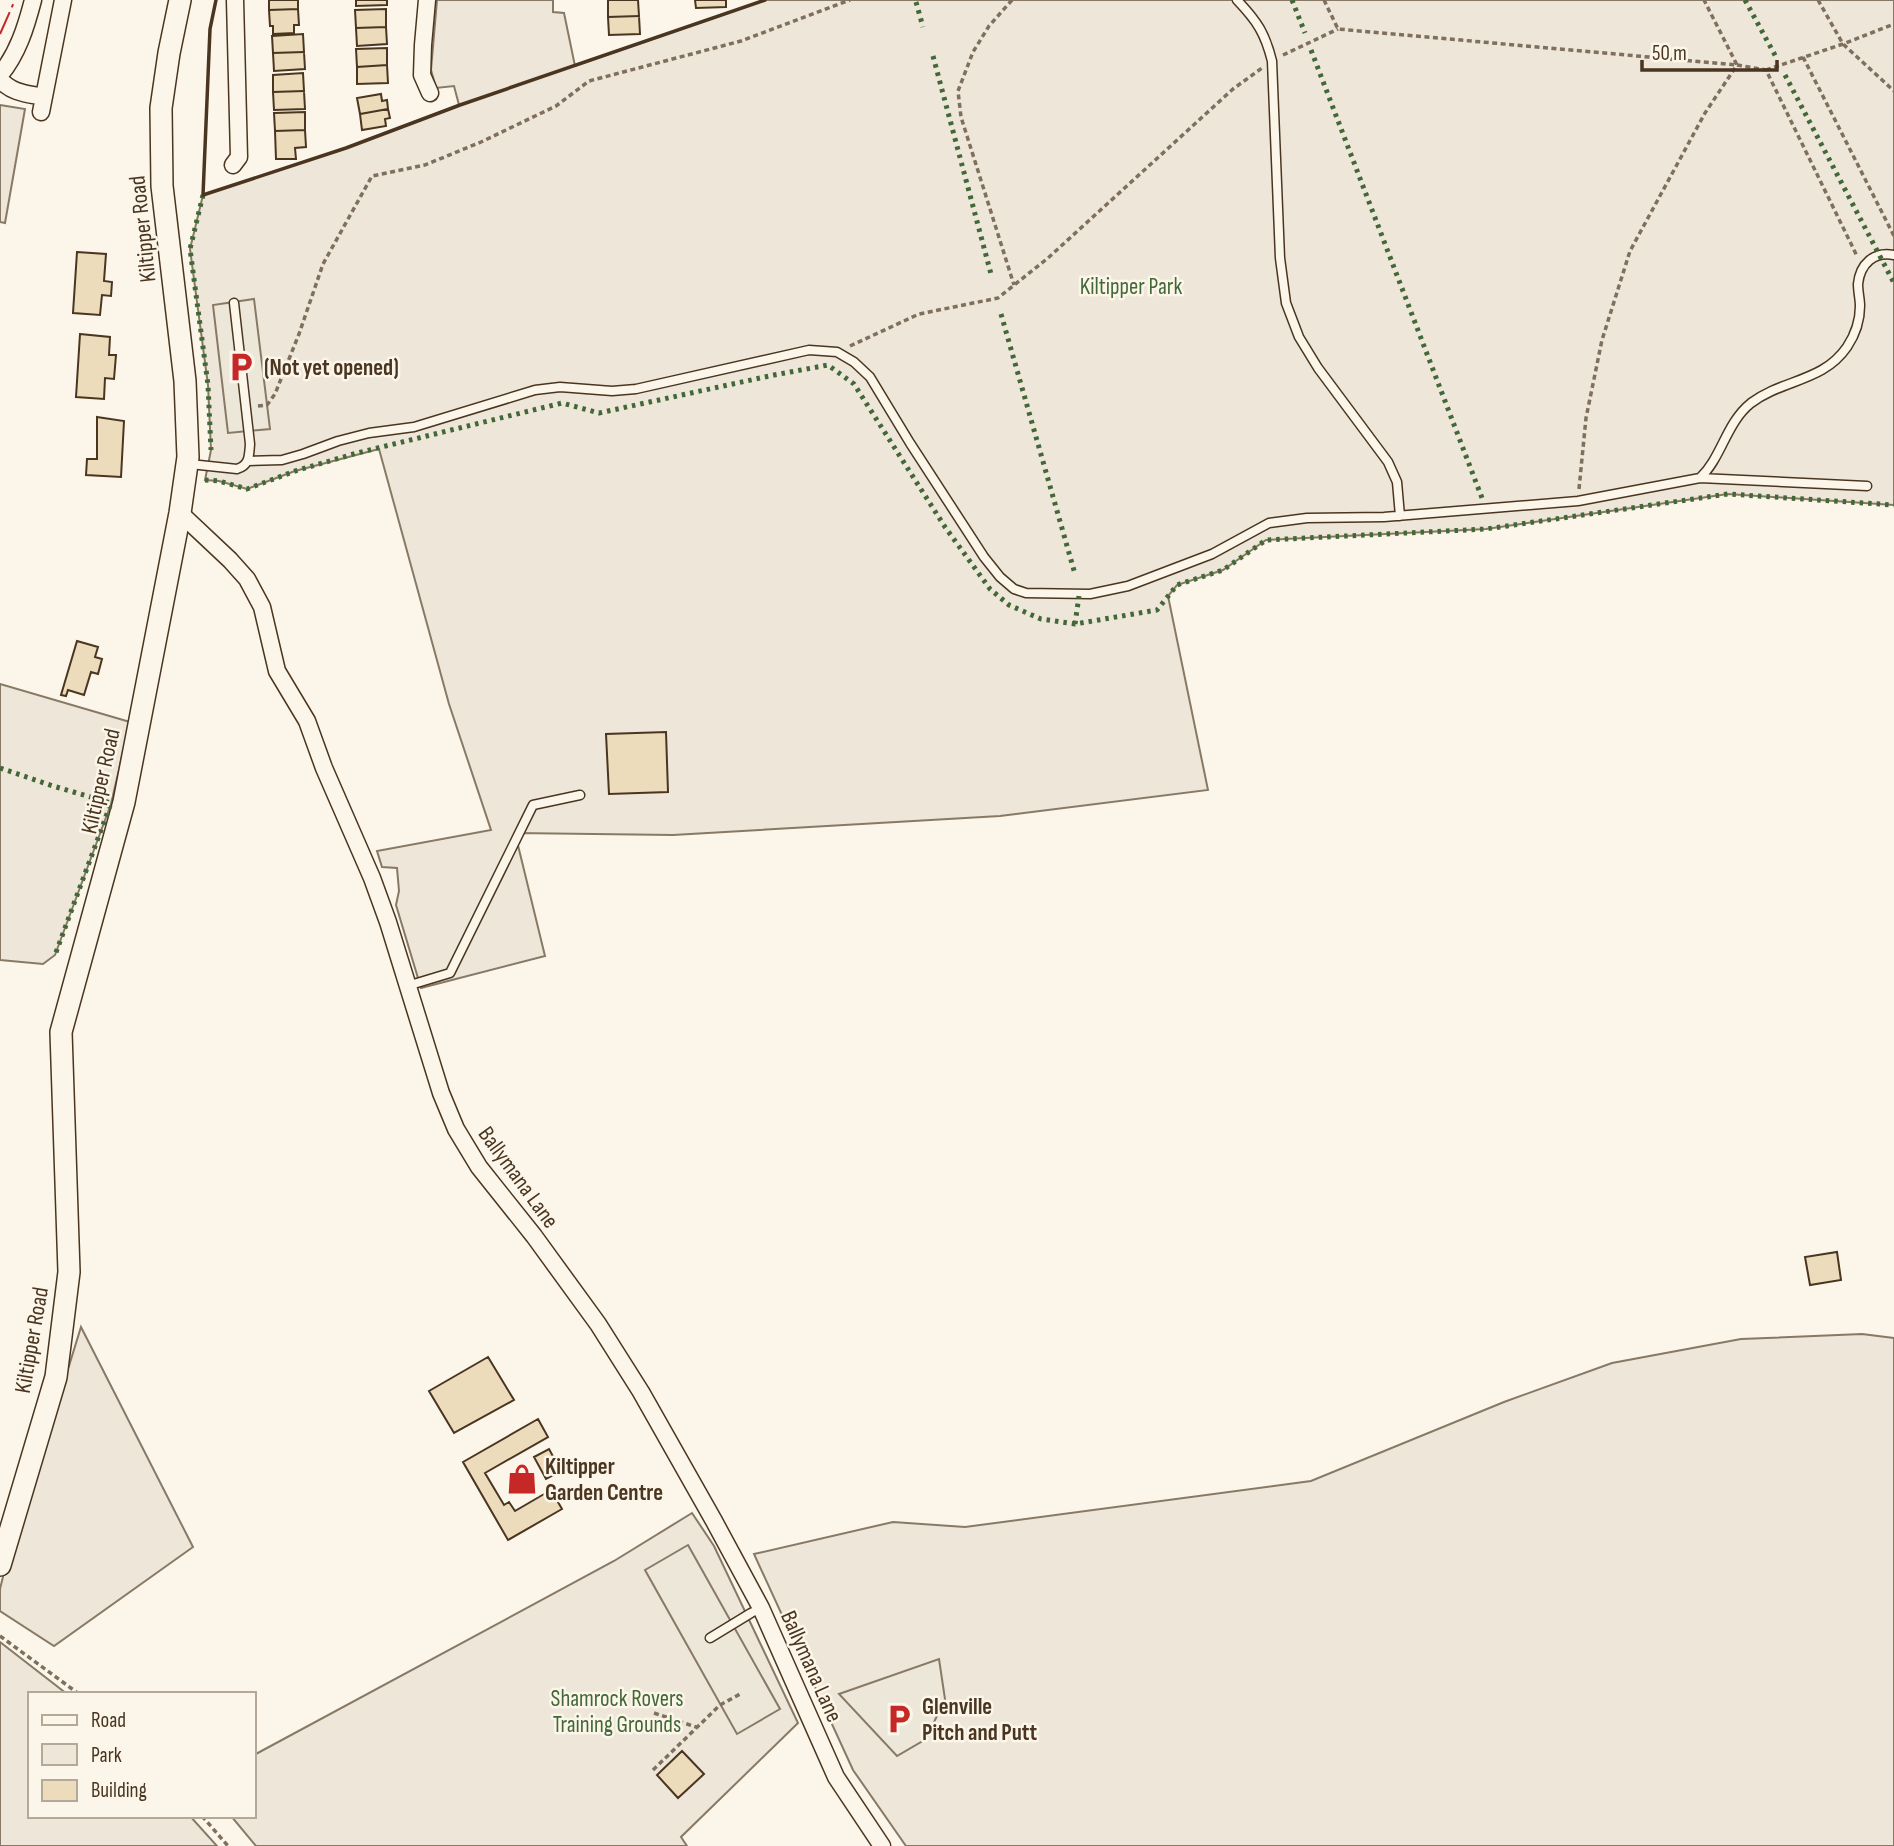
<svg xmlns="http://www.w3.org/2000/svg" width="1894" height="1846" font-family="'Sofia Sans Condensed',sans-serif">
	<rect width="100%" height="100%" fill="#fbf6e9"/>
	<path fill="#ede6d9" stroke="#887966" stroke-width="2" d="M437 0H553V12L564 13 575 66 765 0H1894V505L1728 494 1486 529 1266 540 1223 570 1177 585 1168 596 1208 790 1000 816 673 835 515 833 545 956 421 988 396 905 399 891 397 868 382 867 377 851 491 830 449 704 379 449 295 471 247 489 219 481 205 480 211 450 208 385 190 249 203 195 346 148 459 105 454 86 436 88 431 70Z
		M0 105 25 109 5 223 0 222Z
		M0 684 130 722 111 804 55 955 43 964 0 960Z
		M81 1327 193 1547 54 1646 0 1611V1589L8 1556 24 1512Z
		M1862 1334 1894 1338V1846H906L853 1770 754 1554 893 1522 965 1527 1311 1481 1504 1402 1612 1363 1741 1339Z
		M692 1513 714 1546 798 1723 681 1837 687 1846H256L231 1816H254V1755L614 1561Z
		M0 1642 67 1694H30V1816H190L217 1846H0Z"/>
	<path fill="#ede7d9" stroke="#887966" stroke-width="2" d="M254 299 270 429 228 433 213 305Z
		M688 1545 780 1709 737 1734 645 1570Z
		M939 1659 945 1699 926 1739 897 1756 839 1694Z"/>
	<path fill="#ecdcbc" stroke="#4a3520" stroke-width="2" d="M269 0H298V9L269 10Z
		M356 0H387V5L356 6Z
		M608 0H638L639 16 608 17Z
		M695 0H726V7L696 8Z
		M298 9 299 25H294V33L273 34V26H270L269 10Z
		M386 9V27L356 28 355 10Z
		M639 16 640 34 609 35 608 17Z
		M386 27 387 44 357 46 356 28Z
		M303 34 304 52 273 53 272 36Z
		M387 48V65L357 67 356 49Z
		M304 52 305 69 274 71 273 53Z
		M387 65 388 83 357 84V67Z
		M303 73 304 91 273 92V75Z
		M304 91 305 109 274 110 273 92Z
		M381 94 382 101 387 100 388 109 360 114 357 98Z
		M388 109 390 118 385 119 386 126 362 130 360 114Z
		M305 112V130L275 131 274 113Z
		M305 130 306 147 295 148 296 159H276L275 131Z
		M77 252 106 254 104 281 112 282 111 296 102 295 100 315 73 313Z
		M80 334 110 337 109 355H116L114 379 105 378 104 399 76 397Z
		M97 417 124 421 121 477 86 475 87 459H97Z
		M77 641 98 647 95 657 102 659 98 674 91 672 84 695 68 690 66 696 61 695Z
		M666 732 668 792 609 794 606 734Z
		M1837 1252 1841 1280 1810 1285 1805 1257Z
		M488 1357 514 1400 454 1433 429 1391Z
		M538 1419 548 1437 485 1473 504 1505 509 1502 515 1511 551 1490 562 1509 508 1540 463 1462Z
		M549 1449 561 1471 546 1479 534 1457Z
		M682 1751 704 1774 678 1798 657 1775Z"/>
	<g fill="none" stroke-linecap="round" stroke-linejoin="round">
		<g stroke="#4a3520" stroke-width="11">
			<path id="service" d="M1237 0C1257 21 1265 33 1272 61L1280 258 1286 303 1299 337 1318 368 1388 462 1397 482 1400 516
				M248 461 282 460 303 454 338 441 369 433 414 427 535 390 560 387 612 391 636 389 809 350 837 352 854 362 870 377 910 443 984 557 1000 577 1014 589 1026 593 1090 594 1128 586 1212 554 1269 523 1307 518 1384 517 1578 501 1700 478 1867 486
				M190 464 237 469C250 465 249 455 250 444L234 303
				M1700 478C1722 457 1726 423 1751 403 1783 379 1823 382 1847 347 1855 335 1860 320 1860 306 1860 299 1858 292 1858 284 1860 264 1874 251 1894 255
				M407 986 450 973 533 805 580 795
				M710 1638 751 1613 761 1608"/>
		</g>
		<g stroke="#4a3520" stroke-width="19">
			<path id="minor" d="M427 0 423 45 422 75 430 93
				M0 75C18 53 26 27 33 0
				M0 79C10 93 29 94 44 97
				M41 112 63 0
				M233 165 239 157 235 0
				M180 513 230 560 247 579 262 607 277 671 307 721 324 768 372 878 388 922 441 1093 456 1129 479 1167 534 1236 598 1324 641 1392 714 1521 761 1608 836 1777 882 1846"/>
		</g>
		<g stroke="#4a3520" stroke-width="24">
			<path id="tertiary" d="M0 1565 56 1377 69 1272 61 1032 124 802 180 513 188 457 185 381 162 186 161 108 169 53 180 0"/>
		</g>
		<path stroke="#7f6f5c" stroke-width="3.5" stroke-dasharray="5 3.5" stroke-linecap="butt" d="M1012 0 989 26 973 52 958 91 961 117 1014 285
			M1324 0 1338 29 1737 65 1704 0
			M1818 0 1843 44 1894 91
			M1283 55 1338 29
			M1803 57 1894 236
			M1766 70 1843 44 1894 24
			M850 346 919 314 998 298 1048 258 1233 89 1262 68
			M258 406 267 405 275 394 299 334 323 264 372 176 425 165 481 142 556 106 589 81 741 41 850 0
			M1579 489 1586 418 1602 340 1630 251 1705 113 1737 65 1766 70 1857 256
			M0 1636 79 1694
			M654 1713 696 1727
			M653 1770 720 1705 742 1693
			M202 1816 228 1846"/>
		<use href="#service" stroke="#fbf6e9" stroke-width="8"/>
		<use href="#minor" stroke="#fbf6e9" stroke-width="16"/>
		<use href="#tertiary" stroke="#fbf6e9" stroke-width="21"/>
		<path stroke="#436837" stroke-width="5" stroke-dasharray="3.5 5" stroke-linecap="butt" d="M1292 0 1305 33
			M1745 0 1776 57
			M916 2 923 27
			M1311 50 1482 498
			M933 56 991 274
			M1785 75 1894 283
			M203 195 190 249 208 385 211 450
			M1001 314 1075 574
			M205 480 219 481 247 489 295 471 357 453 562 403 599 413 774 375 828 365 854 384 945 527 990 589 1009 605 1041 619 1075 624 1157 610 1177 585 1223 570 1266 540 1486 529 1728 494 1894 505
			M1075 624 1079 596
			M0 768 53 786 111 803 55 955"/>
		<path stroke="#4a3520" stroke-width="3.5" d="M216 0 210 29 203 195 346 148 460 105 765 0"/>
		<path stroke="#c62828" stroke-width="2" stroke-dasharray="24 5 3.5 5" stroke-linecap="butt" d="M0 34 15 0"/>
	</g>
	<defs>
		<g id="parking-bare" transform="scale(2.415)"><path d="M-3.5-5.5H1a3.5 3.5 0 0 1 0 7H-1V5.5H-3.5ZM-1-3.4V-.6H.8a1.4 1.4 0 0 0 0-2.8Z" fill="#c62828" stroke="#fbf6e9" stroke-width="2.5" paint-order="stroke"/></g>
		<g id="shop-bare" transform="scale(2.415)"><path d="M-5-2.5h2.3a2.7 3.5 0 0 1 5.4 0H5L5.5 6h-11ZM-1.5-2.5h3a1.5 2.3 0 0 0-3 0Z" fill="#c62828" stroke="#fbf6e9" stroke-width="2.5" paint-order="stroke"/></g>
	</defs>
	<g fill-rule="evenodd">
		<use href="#parking-bare" x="241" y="367"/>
		<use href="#shop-bare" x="522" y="1479"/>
		<use href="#parking-bare" x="899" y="1719"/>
	</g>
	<g text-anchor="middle" stroke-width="5" stroke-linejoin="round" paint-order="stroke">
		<g font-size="23" fill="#4a3520" stroke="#fbf6e9">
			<text transform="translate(142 229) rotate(-96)" y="8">Kiltipper Road</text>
			<text transform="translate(100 781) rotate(-77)" y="8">Kiltipper Road</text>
			<text transform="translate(519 1177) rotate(54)" y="8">Ballymana Lane</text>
			<text transform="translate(31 1340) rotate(-80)" y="8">Kiltipper Road</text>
			<text transform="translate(812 1666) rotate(66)" y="8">Ballymana Lane</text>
		</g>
		<g font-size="23" fill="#436837" stroke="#fbf6e9">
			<text x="1131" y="294">Kiltipper Park</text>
			<text x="617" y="1706">Shamrock Rovers<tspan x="617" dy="26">Training Grounds</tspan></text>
		</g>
		<g font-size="23" font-weight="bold" fill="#4a3520" stroke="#fbf6e9" text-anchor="start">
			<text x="264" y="375">(Not yet opened)</text>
			<text x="545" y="1474">Kiltipper<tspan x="545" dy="26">Garden Centre</tspan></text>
			<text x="922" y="1714">Glenville<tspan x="922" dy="26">Pitch and Putt</tspan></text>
		</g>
	</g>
	<rect x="28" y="1692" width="228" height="126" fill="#fbf6e9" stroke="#b4a999" stroke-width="2"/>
	<rect x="42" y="1715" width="35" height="10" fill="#fbf6e9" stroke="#b4a999" stroke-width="2"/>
	<text x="91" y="1727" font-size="21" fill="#4a3520">Road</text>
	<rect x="42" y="1744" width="35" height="21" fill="#ede6d9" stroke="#b4a999" stroke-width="2"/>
	<text x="91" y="1762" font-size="21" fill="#4a3520">Park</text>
	<rect x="42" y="1780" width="35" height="21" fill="#ecdcbc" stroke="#b4a999" stroke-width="2"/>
	<text x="91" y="1797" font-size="21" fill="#4a3520">Building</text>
	<path d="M1642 60v10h135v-10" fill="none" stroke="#4a3520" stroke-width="3.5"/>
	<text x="1652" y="60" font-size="21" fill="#4a3520" stroke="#fbf6e9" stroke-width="5" paint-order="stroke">50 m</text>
</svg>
